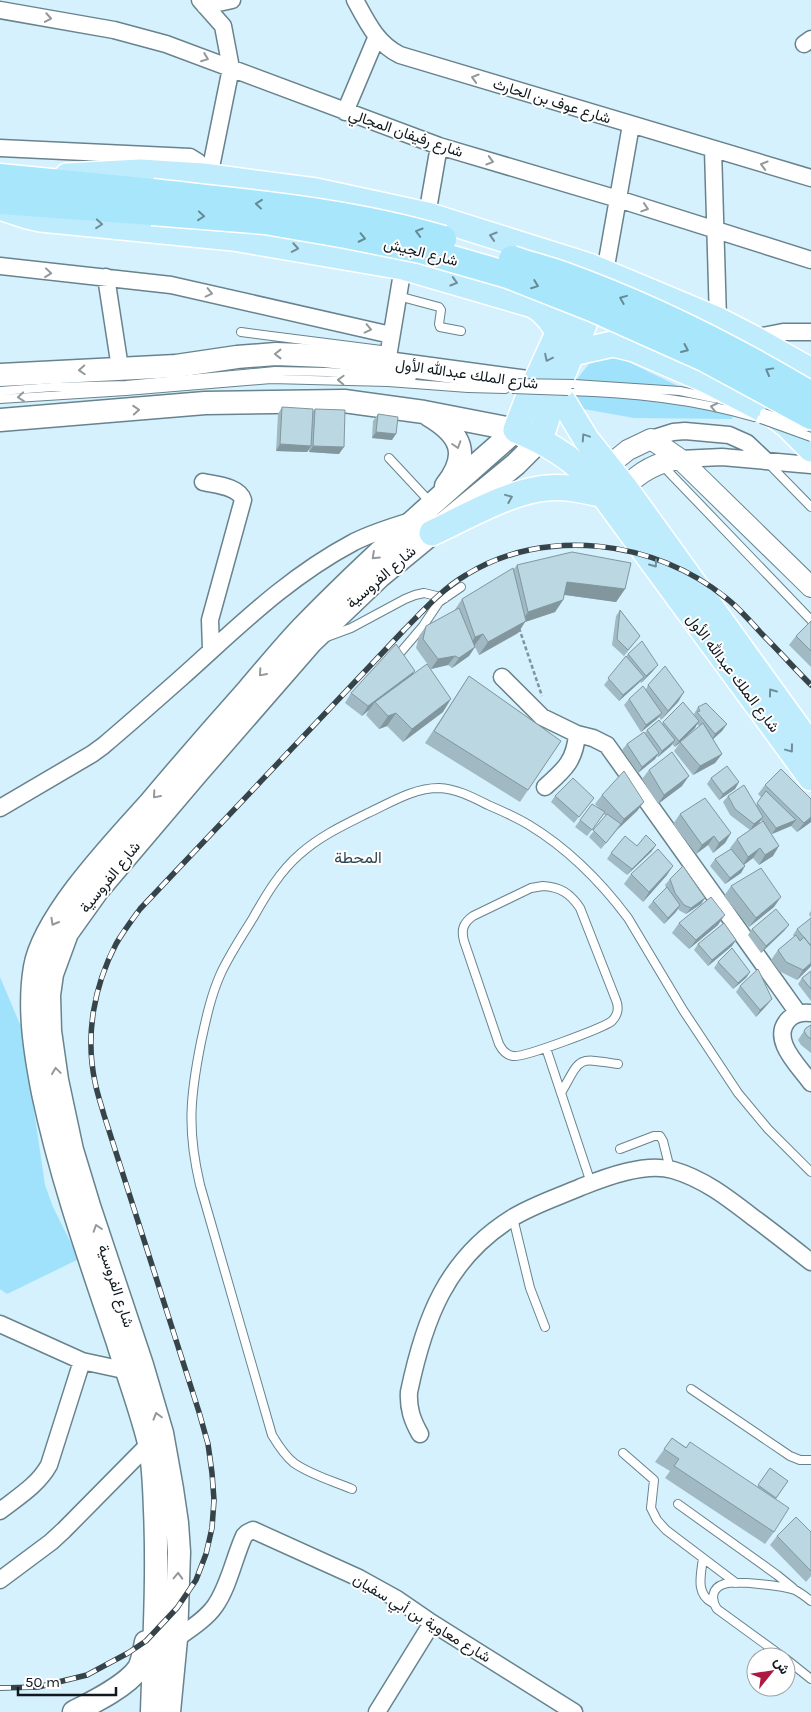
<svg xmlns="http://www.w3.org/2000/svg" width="811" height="1712" font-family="Karla,Vazirmatn,sans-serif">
	<rect width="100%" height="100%" fill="#d4f1fd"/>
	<path fill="#a0e2fc" d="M616 356 734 413 732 419 634 418 578 408 575 392 577 379 589 364 604 357Z
		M0 977 22 1029 45 1185 53 1207 79 1259 7 1294 0 1289Z"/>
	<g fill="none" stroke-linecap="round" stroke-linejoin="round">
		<g stroke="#68838d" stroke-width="10">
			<path id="service" d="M398 296 439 307 441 310 439 324 440 327 461 331
				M241 332 389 351
				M574 384 680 391 723 400
				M0 391 53 387 126 385 275 371 327 372 412 377
				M568 391C632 393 693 399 754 417
				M0 399 126 391 271 379 388 382 468 388 505 389
				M389 458 430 502
				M768 463 811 507
				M662 465 811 620
				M324 638 351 628 405 599 415 595 424 593 445 598
				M400 653 423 626 439 602 461 587
				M543 886C560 887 570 893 580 908L616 1000C619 1007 618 1015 612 1021 603 1028 523 1058 513 1056 506 1055 502 1050 499 1044L464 941C461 930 463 923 473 916L531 888Z
				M546 1048 591 1183
				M561 1093C582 1056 576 1058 618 1064
				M620 1149 654 1136H660L663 1141 670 1169
				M513 1218 530 1288 545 1327
				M691 1389 790 1456 800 1460H811
				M623 1453 654 1480 651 1508 657 1520 666 1530 736 1583
				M352 1489C333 1481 311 1475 294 1463 285 1456 278 1445 272 1435L200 1185C187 1130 190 1097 201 1042 206 1019 211 995 221 973 230 954 242 936 253 918 266 895 280 871 300 854 320 836 344 825 368 813 390 803 413 788 439 788 457 789 472 797 488 805 502 811 516 817 529 825 567 848 601 882 628 918L683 1010 738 1093 768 1129 811 1172
				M678 1504 777 1575 793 1588
				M703 1558C701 1575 695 1594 713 1603
				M783 1657 717 1609C711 1600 711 1588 724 1584 735 1580 783 1586 795 1590 801 1593 806 1597 811 1601
				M786 1659 811 1679"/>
		</g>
		<g stroke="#68838d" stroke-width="19">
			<path id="minor" d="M200 0 223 26 231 68 209 177
				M355 0C367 22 377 44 400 55L811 178
				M205 6 232 0
				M0 10 114 30 166 44 439 146 618 199 811 260
				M804 44 811 39
				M345 112 377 36
				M0 148 190 157 198 162 203 176
				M713 149 718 320
				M427 215 439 146
				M0 266 171 285 391 335
				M605 272 631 125
				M106 277 120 368
				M753 338 783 332H811
				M387 363 403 267
				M651 439 673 432 685 431 729 435 747 443 765 460
				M680 459 722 457 811 465
				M203 482C215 485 239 486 243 500L210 620 211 650
				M502 677 542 717 577 734 593 738 607 745 798 1013
				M545 787C564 770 575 761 577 734
				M0 808 92 754 103 746C129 724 155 701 181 678 237 628 286 578 354 542 372 533 391 527 411 521
				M811 1013C803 1012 795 1013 789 1019 769 1039 799 1066 811 1083
				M0 1324 82 1361 119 1369 126 1370 136 1367
				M420 1434C412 1420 408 1408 409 1392 424 1320 446 1259 512 1218 533 1205 558 1197 581 1187 606 1177 646 1162 673 1170 704 1179 728 1198 754 1218 773 1232 792 1247 811 1262
				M0 1511C18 1497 38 1485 49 1465L82 1361
				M0 1580 51 1542 64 1530 149 1444
				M176 1639C190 1629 206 1619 215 1606 229 1586 234 1558 244 1536L247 1533 253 1530 359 1578 397 1599 432 1623 574 1712
				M377 1712 432 1623"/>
		</g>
		<g stroke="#68838d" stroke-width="22">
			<path id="tertiary" d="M608 466 628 450 651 439 680 459 811 587
				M625 488C640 471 657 462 680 459"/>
		</g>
		<g stroke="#68838d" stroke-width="25">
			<path id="secondary" d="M0 375 176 366 237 357 276 354 325 356 387 363 535 383
				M429 415C461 434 471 454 446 486
				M0 420 205 403 344 401 424 412 516 430
				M74 1712C92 1703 127 1686 139 1668 143 1660 144 1651 146 1642
				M152 1712C154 1645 158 1577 155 1510 154 1488 154 1465 149 1443 141 1410 128 1376 118 1343 90 1260 61 1179 43 1093 35 1052 28 1008 35 967 44 916 115 842 150 803 182 765 215 727 248 690 266 669 283 648 302 628 370 558 443 494 516 430
				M169 1712 176 1639 179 1552 177 1523 172 1489 162 1433 142 1365 89 1206 72 1150 57 1080 50 1031 49 995 52 974 67 933 97 891 198 772 311 642 380 576 516 464 540 440"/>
		</g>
		<g stroke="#fff" stroke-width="28">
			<path id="primary" d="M67 176 140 172 203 176 316 191 427 215 589 266 718 320 753 338 811 371
				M0 207 27 216 41 219 233 238 403 267 533 305C546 312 552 322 559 334
				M582 281 527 401 516 430C544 441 569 456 591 478L811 778
				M572 353 613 344 634 349 706 380 772 414 786 424 811 449
				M535 383 553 388 560 396 586 439 625 488 811 746
				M540 440 556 390 599 289
				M432 533C464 518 513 490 547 488 567 486 586 491 605 495"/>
		</g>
		<g stroke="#fff" stroke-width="29">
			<path id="trunk" d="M0 177 152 192
				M0 201 152 212"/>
		</g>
		<path stroke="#7f949c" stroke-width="2.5" stroke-dasharray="4 2.5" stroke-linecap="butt" d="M519 628 542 696"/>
		<use href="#service" stroke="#fff" stroke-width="8"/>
		<use href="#minor" stroke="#fff" stroke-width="16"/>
		<use href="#tertiary" stroke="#fff" stroke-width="20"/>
		<use href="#secondary" stroke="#fff" stroke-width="22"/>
		<use href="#primary" stroke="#beecfd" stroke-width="25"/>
		<use href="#trunk" stroke="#a8e6fc" stroke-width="26"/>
		<g stroke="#36444a" stroke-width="5.5">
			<path id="rail" d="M0 1688 38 1687 87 1675 128 1653 146 1641 177 1608 196 1580 206 1554 212 1528 214 1500 212 1473 208 1444 199 1412 104 1115C101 1104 97 1093 95 1082 85 1035 94 986 116 944 123 932 132 920 140 909L404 630C423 611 442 589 466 575 545 526 655 540 726 598 739 608 750 621 761 633 778 650 794 668 811 685"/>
		</g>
		<use href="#rail" stroke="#fff" stroke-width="4" stroke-dasharray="11" stroke-linecap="butt"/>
		<g stroke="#68838d" stroke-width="10" stroke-linecap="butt">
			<path id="service-bridge" d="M512 383 574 384
				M512 389 568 391
				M764 413 807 427
				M761 419 811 437"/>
		</g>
		<g stroke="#fff" stroke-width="29" stroke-linecap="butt">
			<path id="trunk-bridge" d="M152 192C250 203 348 211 443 239
				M152 212 265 221 346 235 421 250 508 275 594 309 706 359 811 416
				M512 259C529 265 546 269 563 275 649 306 733 348 811 395"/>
		</g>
		<use href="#service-bridge" stroke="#fff" stroke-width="8"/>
		<use href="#trunk-bridge" stroke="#a8e6fc" stroke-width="26"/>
	</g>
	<path fill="#a0b9c2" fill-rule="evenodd" d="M282 407 313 411 315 409 339 454 309 452V450L307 452 276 451 278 414Z
		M378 414 392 440 372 438 373 421Z
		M517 565 625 589 616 602 564 595 563 600 555 612 525 622 518 633 479 655 475 647 469 656 452 668 448 665 431 669 416 648 419 636 426 626 454 611 462 599 513 570Z
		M620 610 640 636 624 656 612 645 616 616Z
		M811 621V667L789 645 796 636Z
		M628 654 653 671 641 683 640 681 619 701 604 685Z
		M413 674 443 712 403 742 387 726 379 729 366 715 369 710 362 716 345 703 351 693Z
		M469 676 561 741 520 802 425 743Z
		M648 685 684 692 678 702 661 720 659 717 657 719 641 732 624 705 629 699 646 689Z
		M698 707 727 724 722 731 713 739 722 754 715 763 693 775 674 751 680 743 675 747 672 744 658 757 657 756 655 759 638 773 622 750 627 744 645 733 647 730 662 724 663 722 695 716 694 714ZM697 724 699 726 682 741 695 728Z
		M649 770 682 786 658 804 642 779Z
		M711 778 739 782 735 789 719 800 707 784Z
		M765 785 811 822 797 832 791 826 772 834 770 831 773 856 759 865 753 858 744 865 745 866 741 873 725 884 710 866 715 859 731 849 730 848 737 839 762 822 761 820 759 823 750 830 730 815 723 802 728 796 756 805 762 798 758 794Z
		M602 795 644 802 637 811 618 829 601 849 589 837 606 816 604 814 587 836 575 827 580 820 599 808 595 804Z
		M555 796 589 804 574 823 551 802Z
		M680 814 731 833 725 843 713 853 708 845 696 854 673 824Z
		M656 845 651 852 627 875 607 859 611 853 637 846Z
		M631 874 667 875 643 902 624 884Z
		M670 879 705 898 701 904 686 914 680 911 678 909 664 924 648 907 653 901 666 888 665 885Z
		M731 886 774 907 749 927 724 896Z
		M811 911V966L797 980 779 971 771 960 778 950 794 937 793 935 797 929 811 918 809 914Z
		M679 923 718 925 689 949 672 933Z
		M789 925 784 931 761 953 748 935 752 929Z
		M736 940 732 946 708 966 694 950 698 944Z
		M718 962 750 972 746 978 733 989 714 968Z
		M811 971V1001L798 984 802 978Z
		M740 986 772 999 767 1005 756 1017 736 992Z
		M811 1025V1053L801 1045 798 1040 806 1028Z
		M672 1438 686 1447 757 1487 770 1468 788 1481 776 1499 774 1532 765 1544 665 1478 670 1471 655 1462Z
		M811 1532V1576L806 1582 770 1545 777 1536Z"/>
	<path fill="#82969e" d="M376 432 396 434 392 440 372 438Z
		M280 444 311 446 307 452 276 451Z
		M313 446 344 447 339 454 309 452Z
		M567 582 625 589 616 602 559 594Z
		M563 600 555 612 525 622 518 633 479 655 488 642 520 624 528 612Z
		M483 634 474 646 467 649 475 637Z
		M475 647 469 656 452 668 459 658Z
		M455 656 448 665 431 669 438 659Z
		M658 665 653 671 641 683 646 676Z
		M415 671 409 680 375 702 369 710 362 716 368 706Z
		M644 677 639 683 619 701 623 695Z
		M684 692 678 702 661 720 668 711Z
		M451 699 443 712 403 742 412 729Z
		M396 713 387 726 379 729 388 716Z
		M662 713 657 719 641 732 646 725Z
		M699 721 695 728 675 747 679 741Z
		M727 724 722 731 711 741 715 734Z
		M675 740 671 746 658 757 662 751Z
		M659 753 655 759 638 773 642 767Z
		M722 754 715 763 693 775 700 766Z
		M689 776 682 786 658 804 664 795Z
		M739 782 735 789 719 800 723 794Z
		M644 802 637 811 618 829 624 819Z
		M763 817 759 823 750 830 754 824Z
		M811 817V822L797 832 804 823Z
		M796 820 791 826 772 834 776 828Z
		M731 833 725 843 713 853 719 843Z
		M714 836 708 845 696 854 702 845Z
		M656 845 651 852 627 875 632 869Z
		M779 846 773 856 759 865 765 855Z
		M760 848 753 858 742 866 748 857Z
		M673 866 667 875 643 902 649 892Z
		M745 866 741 873 725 884 730 878Z
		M781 897 774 907 749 927 756 918Z
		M705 898 701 904 686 914 691 908Z
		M680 905 676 912 664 924 668 918Z
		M725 915 718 925 689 949 696 940Z
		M789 925 784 931 761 953 766 946Z
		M736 940 732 946 708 966 712 960Z
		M811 963V966L797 980 803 970Z
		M750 972 746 978 733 989 738 983Z
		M772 999 767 1005 756 1017 760 1010Z"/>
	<path fill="#bad7e2" stroke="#82969e" d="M282 407 313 409 311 446 280 444Z
		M315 409 345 410 344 447 313 446Z
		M378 414 398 417 396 434 376 432Z
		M572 552 631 563 625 589 567 582 563 600 528 612 517 565Z
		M513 568 526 621 488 642 483 634 475 637 462 599Z
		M459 608 475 647 459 658 455 656 438 659 423 639 426 626Z
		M620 610 640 636 628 650 617 639Z
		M811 621V651L796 636Z
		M642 641 658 665 646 676 628 654Z
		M396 644 415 671 368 706 351 693Z
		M626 656 644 677 623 695 608 678Z
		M427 664 451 699 412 729 396 713 388 716 375 702Z
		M665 666 684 692 668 711 648 685Z
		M469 676 561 741 528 790 434 731Z
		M643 686 662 713 646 725 629 699Z
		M683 702 699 721 679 741 663 722Z
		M706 703 727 724 715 734 697 712 700 711 698 707Z
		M659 720 675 740 662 751 647 730Z
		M703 723 722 754 700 766 680 742Z
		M644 732 659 753 642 767 627 744Z
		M672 752 689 776 664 795 649 770Z
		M727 766 739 782 723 794 711 778Z
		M781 769 811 799V817L804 823 765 785Z
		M624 771 644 802 624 819 602 795Z
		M573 778 594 798 579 817 555 796Z
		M744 785 763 817 754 824 735 809 728 796Z
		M766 791 796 820 776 828 757 803Z
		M705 798 731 833 719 843 714 836 702 845 680 814Z
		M592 804 605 812 592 830 580 820Z
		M607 814 621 824 606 843 593 830Z
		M763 821 779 846 765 855 760 848 748 857 737 839Z
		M646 835 656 845 632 869 611 853 625 836 637 846Z
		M658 849 673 866 649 892 631 874Z
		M731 849 745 866 730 878 715 859Z
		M683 866 705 898 691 908 684 905 675 893 670 879Z
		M761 868 781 897 756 918 731 886Z
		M667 887 680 905 668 918 653 901Z
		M711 897 725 915 696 940 679 923Z
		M776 909 789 925 766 946 752 929Z
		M811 918V946L797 929Z
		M724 923 736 940 712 960 698 944Z
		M796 935 800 941 804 937 811 946V963L803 970 786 962 778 950Z
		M732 948 750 972 738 983 718 962Z
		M758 969 772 999 760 1010 740 986Z
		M811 971V989L802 978Z
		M811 1025V1039L807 1036 804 1031 806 1028Z
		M672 1438 686 1448 690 1442 789 1508 774 1532 674 1466 679 1459 664 1449Z
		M770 1468 788 1481 776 1498 758 1485Z
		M796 1517 811 1532V1571L777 1536Z"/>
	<defs><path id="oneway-chevron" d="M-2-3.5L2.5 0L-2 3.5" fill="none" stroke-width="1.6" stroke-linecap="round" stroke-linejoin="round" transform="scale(1.25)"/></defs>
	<g stroke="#93989a">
		<use href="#oneway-chevron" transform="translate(48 18) rotate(10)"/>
		<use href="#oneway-chevron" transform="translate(205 58) rotate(21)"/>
		<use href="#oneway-chevron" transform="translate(475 78) rotate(-163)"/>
		<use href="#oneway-chevron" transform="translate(490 161) rotate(16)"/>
		<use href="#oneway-chevron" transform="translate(764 165) rotate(-164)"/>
		<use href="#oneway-chevron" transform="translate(645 208) rotate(18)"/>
		<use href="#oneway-chevron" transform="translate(48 273) rotate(6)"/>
		<use href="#oneway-chevron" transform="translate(209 293) rotate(13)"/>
		<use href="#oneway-chevron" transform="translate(368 329) rotate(13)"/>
		<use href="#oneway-chevron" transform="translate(278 354) rotate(-180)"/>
		<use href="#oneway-chevron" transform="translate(82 370) rotate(177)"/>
		<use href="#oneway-chevron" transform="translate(341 380) rotate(-178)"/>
		<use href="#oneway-chevron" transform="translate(21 397) rotate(175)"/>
		<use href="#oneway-chevron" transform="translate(714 407) rotate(-168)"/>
		<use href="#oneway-chevron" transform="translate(136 410) rotate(-4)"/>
		<use href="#oneway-chevron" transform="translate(457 445) rotate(72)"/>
		<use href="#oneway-chevron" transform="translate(375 556) rotate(137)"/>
		<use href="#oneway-chevron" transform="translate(262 673) rotate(131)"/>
		<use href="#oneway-chevron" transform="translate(156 795) rotate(131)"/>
		<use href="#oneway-chevron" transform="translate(54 922) rotate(120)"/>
		<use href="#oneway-chevron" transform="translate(56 1071) rotate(-98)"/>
		<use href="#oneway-chevron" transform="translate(97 1228) rotate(-108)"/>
		<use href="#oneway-chevron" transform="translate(157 1416) rotate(-106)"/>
		<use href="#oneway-chevron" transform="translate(178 1576) rotate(-88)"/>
	</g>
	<g stroke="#648a98">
		<use href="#oneway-chevron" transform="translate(259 204) rotate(-174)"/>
		<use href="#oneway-chevron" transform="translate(201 216) rotate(5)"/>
		<use href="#oneway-chevron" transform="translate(419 232) rotate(-164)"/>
		<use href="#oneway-chevron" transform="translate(362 238) rotate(12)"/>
		<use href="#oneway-chevron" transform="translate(535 285) rotate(21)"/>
		<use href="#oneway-chevron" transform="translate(623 299) rotate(-158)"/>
		<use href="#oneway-chevron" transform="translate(685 349) rotate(24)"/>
		<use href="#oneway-chevron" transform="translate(769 371) rotate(-151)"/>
	</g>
	<g stroke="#708e99">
		<use href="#oneway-chevron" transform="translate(99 224) rotate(5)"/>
		<use href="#oneway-chevron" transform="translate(493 236) rotate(-163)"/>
		<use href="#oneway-chevron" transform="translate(295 248) rotate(10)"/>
		<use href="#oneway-chevron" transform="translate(454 282) rotate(16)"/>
		<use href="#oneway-chevron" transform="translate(548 358) rotate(116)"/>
		<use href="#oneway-chevron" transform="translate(585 437) rotate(-124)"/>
		<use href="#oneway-chevron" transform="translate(509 498) rotate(-22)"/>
		<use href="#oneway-chevron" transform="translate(654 564) rotate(54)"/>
		<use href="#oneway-chevron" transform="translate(772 692) rotate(-126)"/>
		<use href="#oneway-chevron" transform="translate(790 749) rotate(53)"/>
	</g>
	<g text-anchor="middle" stroke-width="4" stroke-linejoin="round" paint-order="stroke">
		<g font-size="15" fill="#101a1e" stroke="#fff">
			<text transform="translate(552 101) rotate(17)" y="5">شارع عوف بن الحارث</text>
			<text transform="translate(406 133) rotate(19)" y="5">شارع رفيفان المجالي</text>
			<text transform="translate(421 252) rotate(14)" y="5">شارع الجيش</text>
			<text transform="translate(467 374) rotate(8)" y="5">شارع الملك عبدالله الأول</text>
			<text transform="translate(381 577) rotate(-41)" y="5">شارع الفروسية</text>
			<text transform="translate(733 673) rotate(53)" y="5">شارع الملك عبدالله الأول</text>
			<text transform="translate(110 877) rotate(-51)" y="5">شارع الفروسية</text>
			<text transform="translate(116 1286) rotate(72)" y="5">شارع الفروسية</text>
			<text transform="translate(422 1618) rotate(31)" y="5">شارع معاوية بن أبي سفيان</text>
		</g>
		<g font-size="16" fill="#2e4650" stroke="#fff">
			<text x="358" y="863">المحطة</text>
		</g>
	</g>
	<g transform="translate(771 1672) rotate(60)"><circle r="24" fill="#ffffff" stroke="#9fa3a5"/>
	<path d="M0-4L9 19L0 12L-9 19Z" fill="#ad1940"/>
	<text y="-8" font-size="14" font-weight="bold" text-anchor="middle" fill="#101a1e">ش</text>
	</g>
	<path d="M18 1687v8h98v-8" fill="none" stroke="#101a1e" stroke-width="2.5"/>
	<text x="25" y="1687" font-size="15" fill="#101a1e" stroke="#ffffff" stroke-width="4" paint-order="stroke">50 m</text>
</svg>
